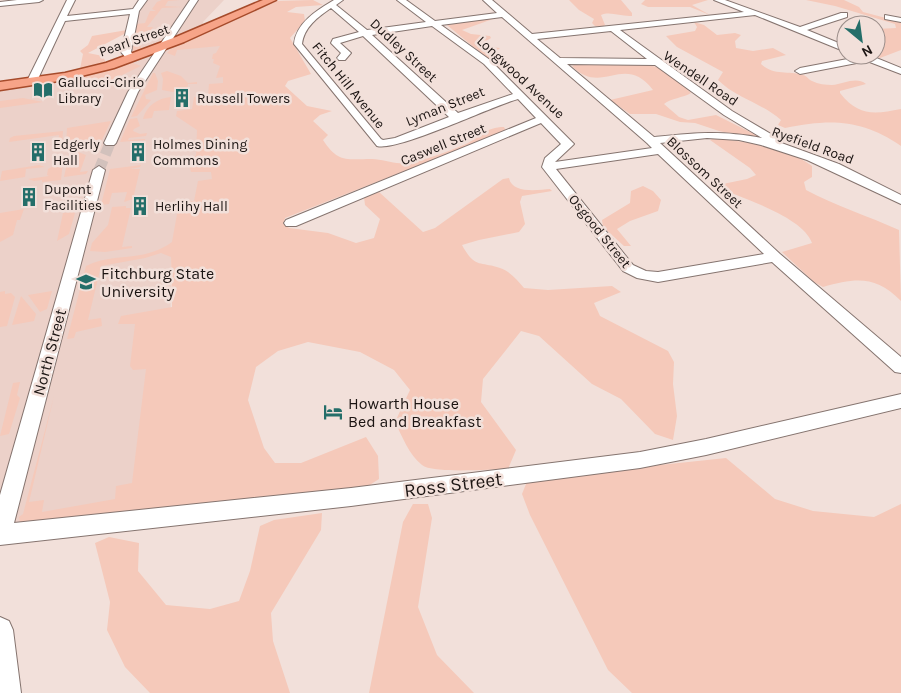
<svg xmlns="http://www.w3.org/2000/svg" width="901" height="693" font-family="Karla,sans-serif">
	<rect width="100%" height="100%" fill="#f2e0da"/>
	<path fill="#ecd1c9" d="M143 0H224L203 22V31L247 47 234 243 171 257 169 517 0 535V86L71 75 130 58 135 11Z"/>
	<path fill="#f5c9ba" d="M162 0H180L168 1 165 6 182 7 162 8 147 27H153L141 44V50L132 53 137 24 145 23 150 11H156L152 9 157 2Z
		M313 0 323 5 296 7 287 12 304 14 305 21 290 38 311 74 288 81 285 86 307 106 332 111 320 115 313 121 328 135 323 140C338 163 346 159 372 159 382 159 393 164 403 163 424 161 447 152 466 144 480 137 486 127 504 127L506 131 285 218 284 224 289 228 328 233 356 243 374 238 380 219 365 205 364 197 379 192 423 232 435 228 503 179 509 178C512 194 538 190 550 189L552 191 522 196 520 202 525 224 519 232 479 240 462 245C475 269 480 261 500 268 510 271 518 281 524 288L548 290 612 286 621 292 594 303 600 316 668 351 674 362 673 384 677 416 673 440 655 434 621 399 592 384 539 336 521 331 483 379 481 402 516 450 508 469C491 469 433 474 422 465 409 455 402 436 395 422L410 390 394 370 360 352 308 342 278 351 256 367 248 400 264 448 275 463H301L366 437 378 456 379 479 365 488 20 523 19 517 23 514 54 396 29 502 44 500 42 512 115 499 116 486 132 483 146 369 133 370 130 366 135 324H118L121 316 172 307 171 257 161 253 145 258 101 266 88 320 101 318 102 326 76 332 74 338 67 339 86 266C112 252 144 263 172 242L179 203 194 201 198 181 212 179 211 172H191L189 165 196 155 197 130 176 116 177 111 192 109 194 97 208 95 209 84 223 83V77L216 78 220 66 213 63 214 59H212L213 54 216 53 220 46 177 50 175 56 167 53 175 45 276 1Z
		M569 0H621L632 13V16C621 17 611 11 601 15L605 25 602 27 595 26 592 23 594 19 579 10Z
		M645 0H708L692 5 710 15 690 7H648L641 4Z
		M806 0H844L859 7 863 12 901 22V50L880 58 868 55H876V48L882 43 876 39V29L896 28 895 24 835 6Z
		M489 18 493 19 462 30 471 34 490 36 491 38 483 43 482 46 500 48 495 52 494 57 502 67 499 68 447 25Z
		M694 22 704 25 717 35 735 33 741 35 735 41 736 48 753 51 773 48 786 55 762 61 761 64C774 76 788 70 803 75 807 76 809 80 812 81 818 84 826 85 832 85 844 84 856 76 866 84L840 91V93C859 117 875 114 901 109V146C861 119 831 119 785 128L778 125 781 120C762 103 736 98 718 80L723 72 677 47 666 36 695 31 697 27Z
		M127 30 126 33 88 53 103 56 105 61H108L80 69 83 54 80 51 88 45 92 36Z
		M130 62 141 66 101 85 97 84V81L83 86 84 77Z
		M576 64C603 64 649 58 672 74 679 80 685 87 691 93 683 98 671 98 664 104L679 117 688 120 716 115 760 137 757 139 719 131 695 123 680 122 656 114H630L610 100 653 90C624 52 602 97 572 66Z
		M167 71 181 76 188 83 197 82V84H188L187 91 173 92 162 90 163 79 161 73Z
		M153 73H155L158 81 157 90 145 95 146 99 151 100 137 116 131 117Z
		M171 97 169 110 154 111 152 118 143 119C146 106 158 98 171 97Z
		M23 98 43 102 0 108V101Z
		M137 118 140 126 134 129 133 131 140 134 147 133 146 136 129 138 128 140 145 139V140L120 142 130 119Z
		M111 121 100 144 80 142 66 144 67 128Z
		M63 131 62 145H58L59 135 9 142 10 138 14 136Z
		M714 138C746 142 785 146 812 166V177L804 182 806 190C836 206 868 216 899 230L901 301C875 275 856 278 823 287L814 282 782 252 812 243C803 216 739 197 713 186L747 179 756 175 750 168 710 140Z
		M78 152 86 155 80 172 88 171 86 174 64 177 67 163 65 159Z
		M63 161 61 180 42 182V180L34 181 28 179 49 176 47 175 48 169Z
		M39 165 45 167 26 169 25 177 0 181 2 171Z
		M141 165 140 167 130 169H140L133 199 124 202 127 192 112 193 109 204 101 205 110 169Z
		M643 186 653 191 661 200 658 211 630 221 617 229 631 246H624L603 227 602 220 630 203 631 191Z
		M126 206V208H131L122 247 132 246V248L105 252 90 251 92 243 108 225 112 207Z
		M24 209 20 220H17L13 235 0 242V213Z
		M73 212 75 213 69 234 57 241 63 213Z
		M5 291V294L11 293 15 297 7 326 0 327V292Z
		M52 291 47 309 40 312 28 295Z
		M21 296 36 314 34 321 12 325Z
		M20 382 17 395 20 398 9 434 0 436 13 383Z
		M726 458 775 499 813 511 874 517 901 504V693H632L608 670 530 515 522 494 528 479Z
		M413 504H428L432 518 418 607 437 655 474 693H369L403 522Z
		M322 513 321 530 271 613 273 641 290 693H150L125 667 107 630 110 602 95 543 109 537 139 543 138 571 166 605 210 609 239 601 250 571 260 526 274 520Z"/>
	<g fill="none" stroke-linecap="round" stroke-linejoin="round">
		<path stroke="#d2c1bc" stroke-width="11" stroke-dasharray="11 5.5" stroke-linecap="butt" d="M99 170 110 143"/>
		<g stroke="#85746f" stroke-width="2">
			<path id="minor" d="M17 0H43L39 2 0 6V2Z
				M67 0H75L67 16 133 9 139 0H147L139 11 131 52 135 57 133 59H127L121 52 130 14 65 21 37 81 32 84 29 83 27 81Z
				M190 0H198L138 92 116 143 114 145H106L104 143 128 92Z
				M334 0H343L336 5 367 30 426 22 397 0H406L435 21 497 13 483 0H492L532 34 744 12 714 0H725L800 27 841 13H847V17L807 30 846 46V52L755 15 620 30 732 111 776 137 778 139 776 141 839 164 901 195V204L807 160 761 145 739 140 707 138 660 143 780 254 901 357V373L895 372 772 262 658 282 637 278 623 271 542 167 545 158 561 144 541 123 296 226H286L284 223 286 220 536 118 518 99C490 107 397 152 377 146L294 44C296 23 317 10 334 0ZM331 8 359 32 333 39 331 43 341 53 337 58 339 60H345L351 53 340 43 363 36 449 117 395 138 383 140 381 139 302 44C304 27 318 17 331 8ZM502 17 647 143 652 148 555 162 572 146 574 144 490 60 441 25ZM432 26 484 64 513 94 458 113 372 35ZM611 31 647 59 560 58 537 39ZM567 64 655 65 724 115 762 138C721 130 694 133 654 137ZM658 154 764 254 658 272 646 271 633 265 556 169Z
				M885 15 901 18V22L885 19Z
				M856 55H869L901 68V74L867 61 800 74 795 71 800 68 858 57Z
				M99 166 105 170 14 523 351 488 640 452 706 439 901 394V408L706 455 640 468 351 506 0 545V495L93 170Z
				M0 617 9 621 13 630 21 693H0Z"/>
		</g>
		<g stroke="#a64b2b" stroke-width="3">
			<path id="major" d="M263 0H276L184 42 114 68 65 80 0 90V82L65 73 106 63 176 37Z"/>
		</g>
		<use href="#minor" fill="#fff" fill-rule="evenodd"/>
		<use href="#major" fill="#f7a488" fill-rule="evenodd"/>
	</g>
	<defs>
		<g id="library-bare" transform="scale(1.5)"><path d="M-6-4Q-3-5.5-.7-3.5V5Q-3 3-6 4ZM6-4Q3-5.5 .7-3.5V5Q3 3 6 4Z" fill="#246e69" stroke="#f2e0da" stroke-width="2.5" paint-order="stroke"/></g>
		<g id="building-bare" transform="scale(1.5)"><path d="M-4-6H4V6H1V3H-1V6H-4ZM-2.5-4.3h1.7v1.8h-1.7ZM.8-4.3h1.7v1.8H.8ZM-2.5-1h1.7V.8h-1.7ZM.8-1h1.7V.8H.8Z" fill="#246e69" stroke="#f2e0da" stroke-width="2.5" paint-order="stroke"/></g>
		<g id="university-bare" transform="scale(1.5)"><path d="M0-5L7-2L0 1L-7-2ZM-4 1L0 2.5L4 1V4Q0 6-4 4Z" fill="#246e69" stroke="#f2e0da" stroke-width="2.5" paint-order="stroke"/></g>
		<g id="hotel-bare" transform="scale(1.5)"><path d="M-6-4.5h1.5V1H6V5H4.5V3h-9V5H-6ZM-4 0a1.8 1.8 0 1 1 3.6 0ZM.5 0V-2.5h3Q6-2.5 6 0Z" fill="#246e69" stroke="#f2e0da" stroke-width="2.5" paint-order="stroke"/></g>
	</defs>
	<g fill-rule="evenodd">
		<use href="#library-bare" x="43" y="90"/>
		<use href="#building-bare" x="182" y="98"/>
		<use href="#building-bare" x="38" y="152"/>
		<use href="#building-bare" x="138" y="152"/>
		<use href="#building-bare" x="29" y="197"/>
		<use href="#building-bare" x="140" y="206"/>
		<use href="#university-bare" x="86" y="282"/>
		<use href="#hotel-bare" x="333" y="412"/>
	</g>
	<g text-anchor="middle" stroke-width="5" stroke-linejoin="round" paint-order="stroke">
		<g font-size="14" fill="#1b1412" stroke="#f2e0da">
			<text transform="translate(134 40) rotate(-19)" y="5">Pearl Street</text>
			<text transform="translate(404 50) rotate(43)" y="5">Dudley Street</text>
			<text transform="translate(521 77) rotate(43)" y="5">Longwood Avenue</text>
			<text transform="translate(701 78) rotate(34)" y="5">Wendell Road</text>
			<text transform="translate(349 85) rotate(51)" y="5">Fitch Hill Avenue</text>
			<text transform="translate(445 106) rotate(-22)" y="5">Lyman Street</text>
			<text transform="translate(443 144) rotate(-22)" y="5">Caswell Street</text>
			<text transform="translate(813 145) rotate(20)" y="5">Ryefield Road</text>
			<text transform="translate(705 172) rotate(43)" y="5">Blossom Street</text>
			<text transform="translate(600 231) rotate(51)" y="5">Osgood Street</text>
		</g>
		<g font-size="14" fill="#1b1412" stroke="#f2e0da" text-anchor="start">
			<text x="58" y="87">Gallucci-Cirio<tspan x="58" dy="16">Library</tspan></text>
			<text x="197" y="103">Russell Towers</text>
			<text x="53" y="149">Edgerly<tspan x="53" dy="16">Hall</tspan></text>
			<text x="153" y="149">Holmes Dining<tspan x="153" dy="16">Commons</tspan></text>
			<text x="44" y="194">Dupont<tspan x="44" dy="16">Facilities</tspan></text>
			<text x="155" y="211">Herlihy Hall</text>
		</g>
		<g font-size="16" fill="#1b1412" stroke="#f2e0da" text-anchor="start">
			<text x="101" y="279">Fitchburg State<tspan x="101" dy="18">University</tspan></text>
			<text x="348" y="409">Howarth House<tspan x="348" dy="18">Bed and Breakfast</tspan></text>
		</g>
		<g font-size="16" fill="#1b1412" stroke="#f2e0da">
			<text transform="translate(49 352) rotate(-75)" y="6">North Street</text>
		</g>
		<g font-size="19" fill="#1b1412" stroke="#f2e0da">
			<text transform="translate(453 484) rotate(-7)" y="7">Ross Street</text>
		</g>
	</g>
	<g transform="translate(861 40) rotate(151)"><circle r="24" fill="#f2e0da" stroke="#9c8e8a"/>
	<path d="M0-4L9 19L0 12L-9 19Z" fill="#246e69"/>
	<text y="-8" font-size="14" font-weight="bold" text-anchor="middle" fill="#1b1412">N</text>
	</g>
</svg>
